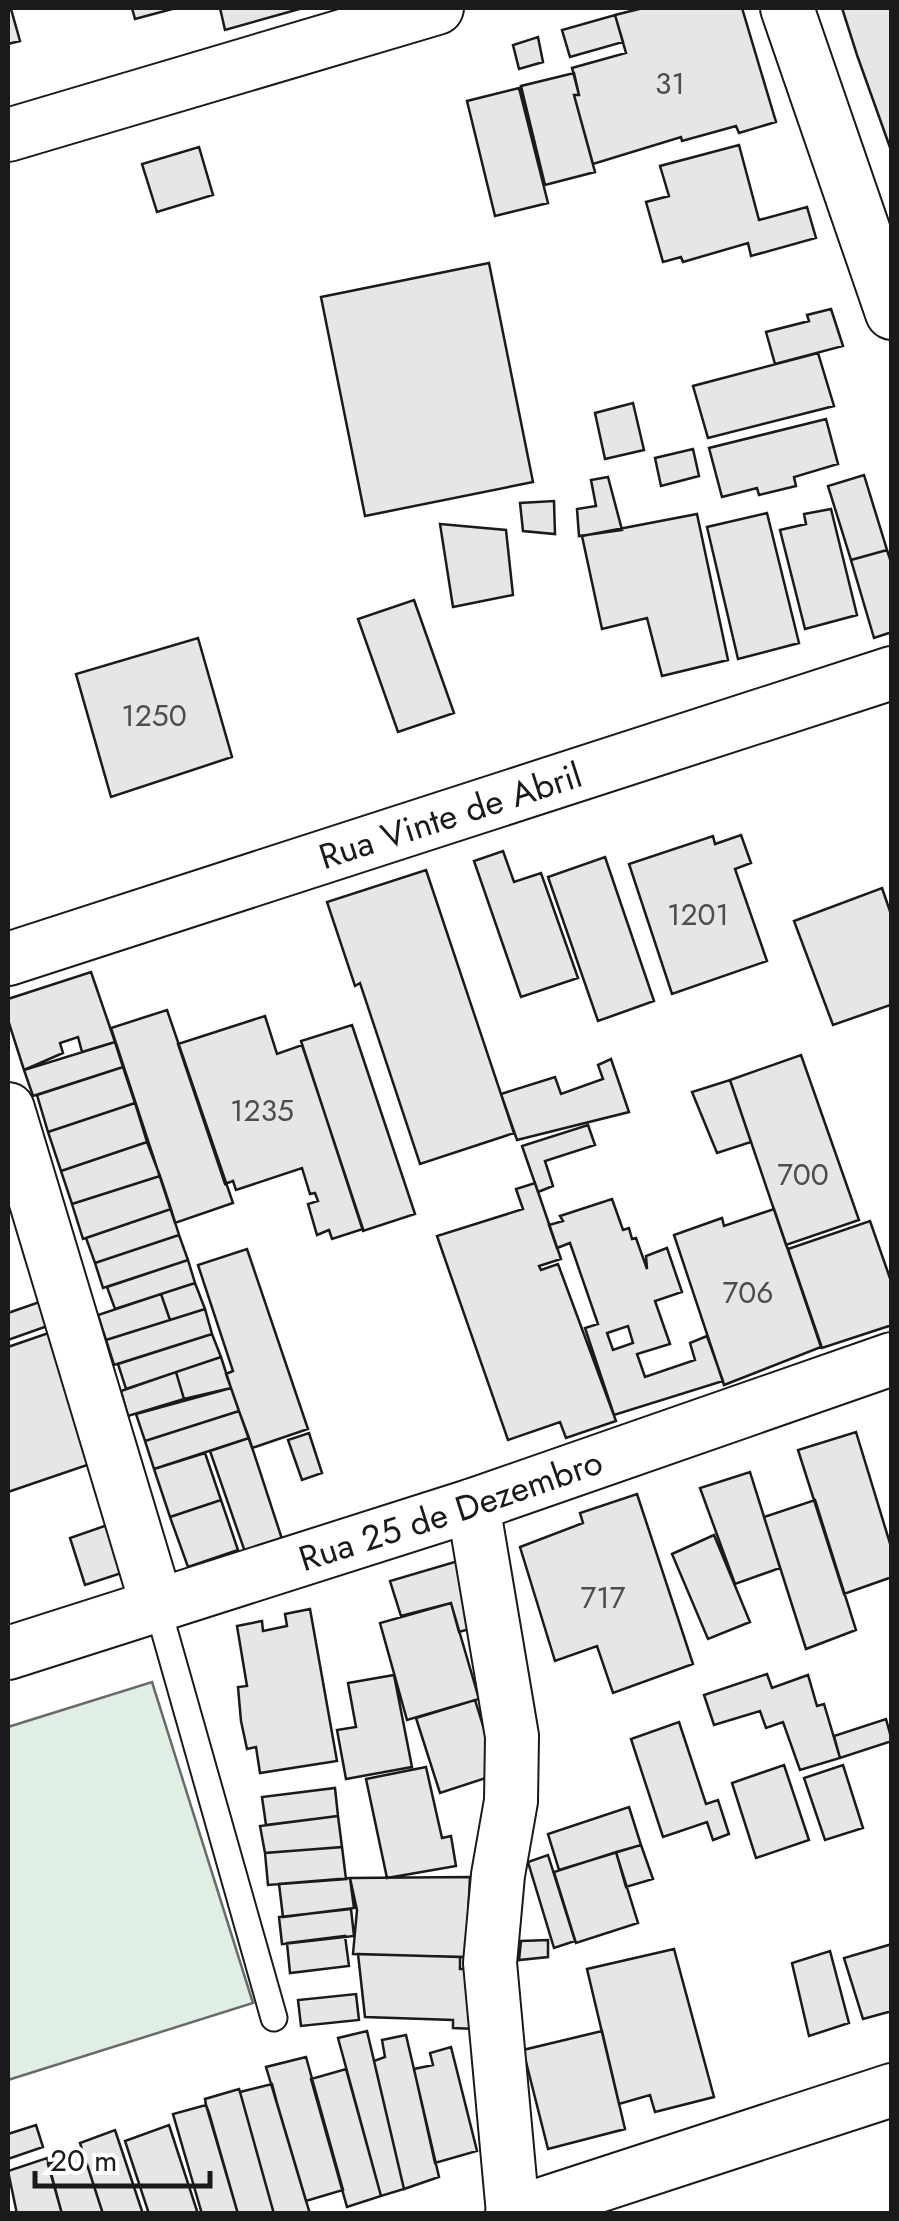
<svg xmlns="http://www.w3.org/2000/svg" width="899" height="2221" font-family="Jost,sans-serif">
	<rect width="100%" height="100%" fill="#fff"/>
	<path fill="#e0efe3" stroke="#6a6a6a" stroke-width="2.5" d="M152 1682 253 2003 8 2080V1727Z"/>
	<path fill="#e6e6e6" stroke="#1a1a1a" stroke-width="2.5" fill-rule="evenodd" d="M132 8H176L135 19Z
		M220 8H303L225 30Z
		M643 8H742L776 122 739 133 736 126 682 141 681 137 593 164 574 95H579L572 68 626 53 615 15Z
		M842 8H892V153L857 55Z
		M11 9 20 41 8 44V10Z
		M615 15 623 42 570 57 562 30Z
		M538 37 543 62 519 69 513 45Z
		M574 73 579 95H574L595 172 545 185 521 86Z
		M519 88 548 203 495 216 467 101Z
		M739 145 759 220 807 207 816 238 751 256 748 243 683 262 681 257 663 262 646 202 669 196 660 166Z
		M199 147 213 195 157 212 142 164Z
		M489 263 533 482 365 516 321 297Z
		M831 309 843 346 775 364 766 332 809 321 807 315Z
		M818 353 834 406 708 438 693 386Z
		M633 403 644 450 605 459 595 413Z
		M826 419 838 464 794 477 796 486 759 495 757 488 722 497 709 448Z
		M693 449 699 476 661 486 655 458Z
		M864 475 887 550 851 560 828 486Z
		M608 477 622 530 579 536 577 509 596 506 591 480Z
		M554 501 555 534 523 531 520 503Z
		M831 509 857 615 805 629 780 530 806 524 804 514Z
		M767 513 799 643 738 659 707 527Z
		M697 514 728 660 662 676 647 618 602 629 582 536Z
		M440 524 506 530 513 595 453 607Z
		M887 550 892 565V632L874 638 851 560Z
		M414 600 454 713 398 732 358 619Z
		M198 638 232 757 111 797 76 674Z
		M741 835 751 863 735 869 767 961 672 994 629 864 713 836 715 844Z
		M503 851 514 882 541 873 578 978 521 997 474 861Z
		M605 857 654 1001 598 1021 548 877Z
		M426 870 514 1133 420 1164 360 983 355 986 327 902Z
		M882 888 892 917V1011L890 1005 833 1025 794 921Z
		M91 972 115 1042 82 1052 78 1037 60 1043 63 1053 24 1070 8 1020V999Z
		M167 1010 233 1203 175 1223 111 1028Z
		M265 1016 277 1054 302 1045 363 1229 332 1239 329 1230 317 1235 308 1204 318 1201 315 1193 310 1194 302 1168 236 1190 233 1181 225 1184 178 1044Z
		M352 1025 415 1214 363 1231 301 1041Z
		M115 1042 123 1067 33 1096 24 1070Z
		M801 1055 859 1220 786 1245 730 1080Z
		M611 1059 629 1112 517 1140 501 1094 555 1077 561 1094 603 1079 598 1065Z
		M123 1067 135 1103 48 1132 37 1095Z
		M730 1080 751 1142 717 1153 692 1092Z
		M135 1103 147 1142 61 1171 48 1132Z
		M588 1125 595 1145 545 1161 553 1186 538 1192 522 1146Z
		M147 1142 160 1176 72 1204 61 1171Z
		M160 1176 171 1209 83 1239 72 1204Z
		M535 1183 561 1259 539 1266 541 1270 558 1264 616 1421 566 1438 560 1422 508 1440 437 1236 523 1209 516 1189Z
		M612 1199 623 1230 629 1228 632 1239 636 1238 647 1269 646 1256 667 1248 682 1292 655 1301 670 1344 637 1354 645 1377 695 1360 690 1343 707 1336 723 1381 614 1415 585 1328 598 1324 570 1243 557 1248 549 1225 563 1221 560 1216ZM628 1326 633 1343 613 1350 607 1333Z
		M171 1209 179 1235 95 1263 86 1238Z
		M774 1209 821 1347 724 1385 674 1235 722 1218 724 1226Z
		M870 1221 892 1284V1325L822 1348 788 1249Z
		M179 1235 188 1260 103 1288 95 1263Z
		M247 1249 308 1429 252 1448 226 1374 233 1371 198 1265Z
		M188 1260 195 1283 115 1309 107 1287Z
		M195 1283 205 1309 170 1320 161 1294Z
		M161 1294 170 1320 106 1340 98 1315Z
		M48 1299 56 1323 8 1340V1313Z
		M205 1309 212 1334 114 1365 106 1340Z
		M57 1330 99 1461 8 1492V1347Z
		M212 1334 221 1357 126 1389 118 1364Z
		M221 1357 231 1388 184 1399 176 1372Z
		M176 1372 184 1399 128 1416 121 1391Z
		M231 1388 239 1411 145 1441 136 1414Z
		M239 1411 249 1438 154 1469 145 1441Z
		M856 1432 892 1550V1577L844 1594 798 1450Z
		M309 1433 322 1473 302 1480 288 1440Z
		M249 1438 282 1539 245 1552 210 1451Z
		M205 1453 221 1500 170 1517 154 1469Z
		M750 1472 780 1568 735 1584 700 1488Z
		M637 1494 693 1664 613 1693 597 1646 555 1661 520 1547 583 1523 580 1513Z
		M221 1500 238 1550 188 1567 170 1517Z
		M815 1500 856 1630 806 1649 764 1517Z
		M119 1521 134 1569 85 1585 70 1538Z
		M714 1535 750 1622 708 1639 672 1554Z
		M458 1561 477 1627 459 1632 451 1603 401 1616 390 1581Z
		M451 1603 479 1699 407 1720 380 1623Z
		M310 1609 337 1761 260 1773 256 1747 247 1749 241 1721 238 1687 247 1686 237 1626 262 1621 263 1631 287 1626 285 1614Z
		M767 1674 772 1688 808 1675 817 1706 824 1704 840 1758 800 1770 783 1722 766 1728 760 1711 714 1725 704 1695Z
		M394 1675 412 1767 346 1779 337 1730 356 1727 348 1683Z
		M475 1700 498 1774 440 1793 416 1718Z
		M886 1719 892 1741 840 1758 834 1736Z
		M679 1722 706 1804 718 1800 729 1834 713 1840 707 1822 663 1837 631 1739Z
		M784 1765 809 1840 756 1858 732 1783Z
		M843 1765 863 1828 825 1840 804 1778Z
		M426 1767 442 1838 451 1836 456 1866 387 1878 366 1779Z
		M335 1788 338 1816 266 1825 262 1797Z
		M629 1807 641 1845 559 1870 548 1834Z
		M338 1816 342 1847 265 1853 260 1826Z
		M641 1845 653 1879 626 1887 616 1852Z
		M342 1847 346 1879 268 1885 265 1853Z
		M616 1852 638 1923 576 1943 554 1872Z
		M548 1855 575 1941 554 1948 528 1862Z
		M470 1877 466 1957 353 1954 357 1910 350 1878Z
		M350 1878 354 1908 283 1917 279 1884Z
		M351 1909 354 1936 282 1944 279 1917Z
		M345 1936 349 1966 290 1973 287 1943Z
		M548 1940V1957L519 1960 521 1941Z
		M892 1944V2011L863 2019 844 1958Z
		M674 1949 714 2097 655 2112 650 2095 619 2104 587 1969Z
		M830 1951 849 2023 809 2036 792 1963Z
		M358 1954 460 1957V1969H476V2029L453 2028V2020L365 2017Z
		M356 1994 359 2020 301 2026 298 2000Z
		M367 2031 404 2189 381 2196 338 2038Z
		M602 2031 625 2129 548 2149 523 2050Z
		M406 2035 439 2177 404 2189 374 2061 385 2057 382 2040Z
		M451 2047 477 2151 435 2163 414 2069 433 2065 430 2053Z
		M306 2057 343 2190 306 2201 266 2067Z
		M346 2069 381 2196 347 2207 311 2079Z
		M272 2084 277 2103 310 2214H274L240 2092Z
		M239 2089 240 2092 274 2214H238L206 2105 205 2099Z
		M206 2105 209 2113 238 2214H202L173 2114Z
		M36 2125 43 2147 8 2159V2134Z
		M169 2125 198 2214H149L125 2141Z
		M115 2130 143 2214H103L80 2143Z
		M83 2152 103 2214H62L48 2164Z
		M47 2158 62 2214H17L8 2171Z"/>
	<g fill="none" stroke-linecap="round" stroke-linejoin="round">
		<g stroke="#1a1a1a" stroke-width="29">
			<path id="service" d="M157 1605 274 2018"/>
		</g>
		<g stroke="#1a1a1a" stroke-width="56">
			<g id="minor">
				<path d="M787 8 892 313"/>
				<path d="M8 135 437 8"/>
				<path id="s1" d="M8 959 892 673"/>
				<path d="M8 1109 157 1605"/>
				<path d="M473 1505 512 1736 511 1801 498 1875 490 1963 513 2213"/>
				<path id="s2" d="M8 1653 473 1505 892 1359"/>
				<path d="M512 2214 892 2090"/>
			</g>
		</g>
		<use href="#service" stroke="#fff" stroke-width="25"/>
		<use href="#minor" stroke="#fff" stroke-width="52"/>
	</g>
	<g text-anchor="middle" stroke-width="8" stroke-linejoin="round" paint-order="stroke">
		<g font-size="30" fill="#4d4d4d">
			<text x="670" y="94">31</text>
			<text x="154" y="726">1250</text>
			<text x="698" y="925">1201</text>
			<text x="262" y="1121">1235</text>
			<text x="803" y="1185">700</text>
			<text x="748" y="1303">706</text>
			<text x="603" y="1608">717</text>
		</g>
		<g font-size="35" fill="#1a1a1a" stroke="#fff">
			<text dy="12" stroke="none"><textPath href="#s1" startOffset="465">Rua Vinte de Abril</textPath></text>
			<text dy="12" stroke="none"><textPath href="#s2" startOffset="465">Rua 25 de Dezembro</textPath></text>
		</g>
	</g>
	<rect width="899" height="2221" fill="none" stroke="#1a1a1a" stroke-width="20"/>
	<path d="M35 2171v15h175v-15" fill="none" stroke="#1a1a1a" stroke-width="5"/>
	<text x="50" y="2171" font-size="30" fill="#1a1a1a" stroke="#ffffff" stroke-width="8" paint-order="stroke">20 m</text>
</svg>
